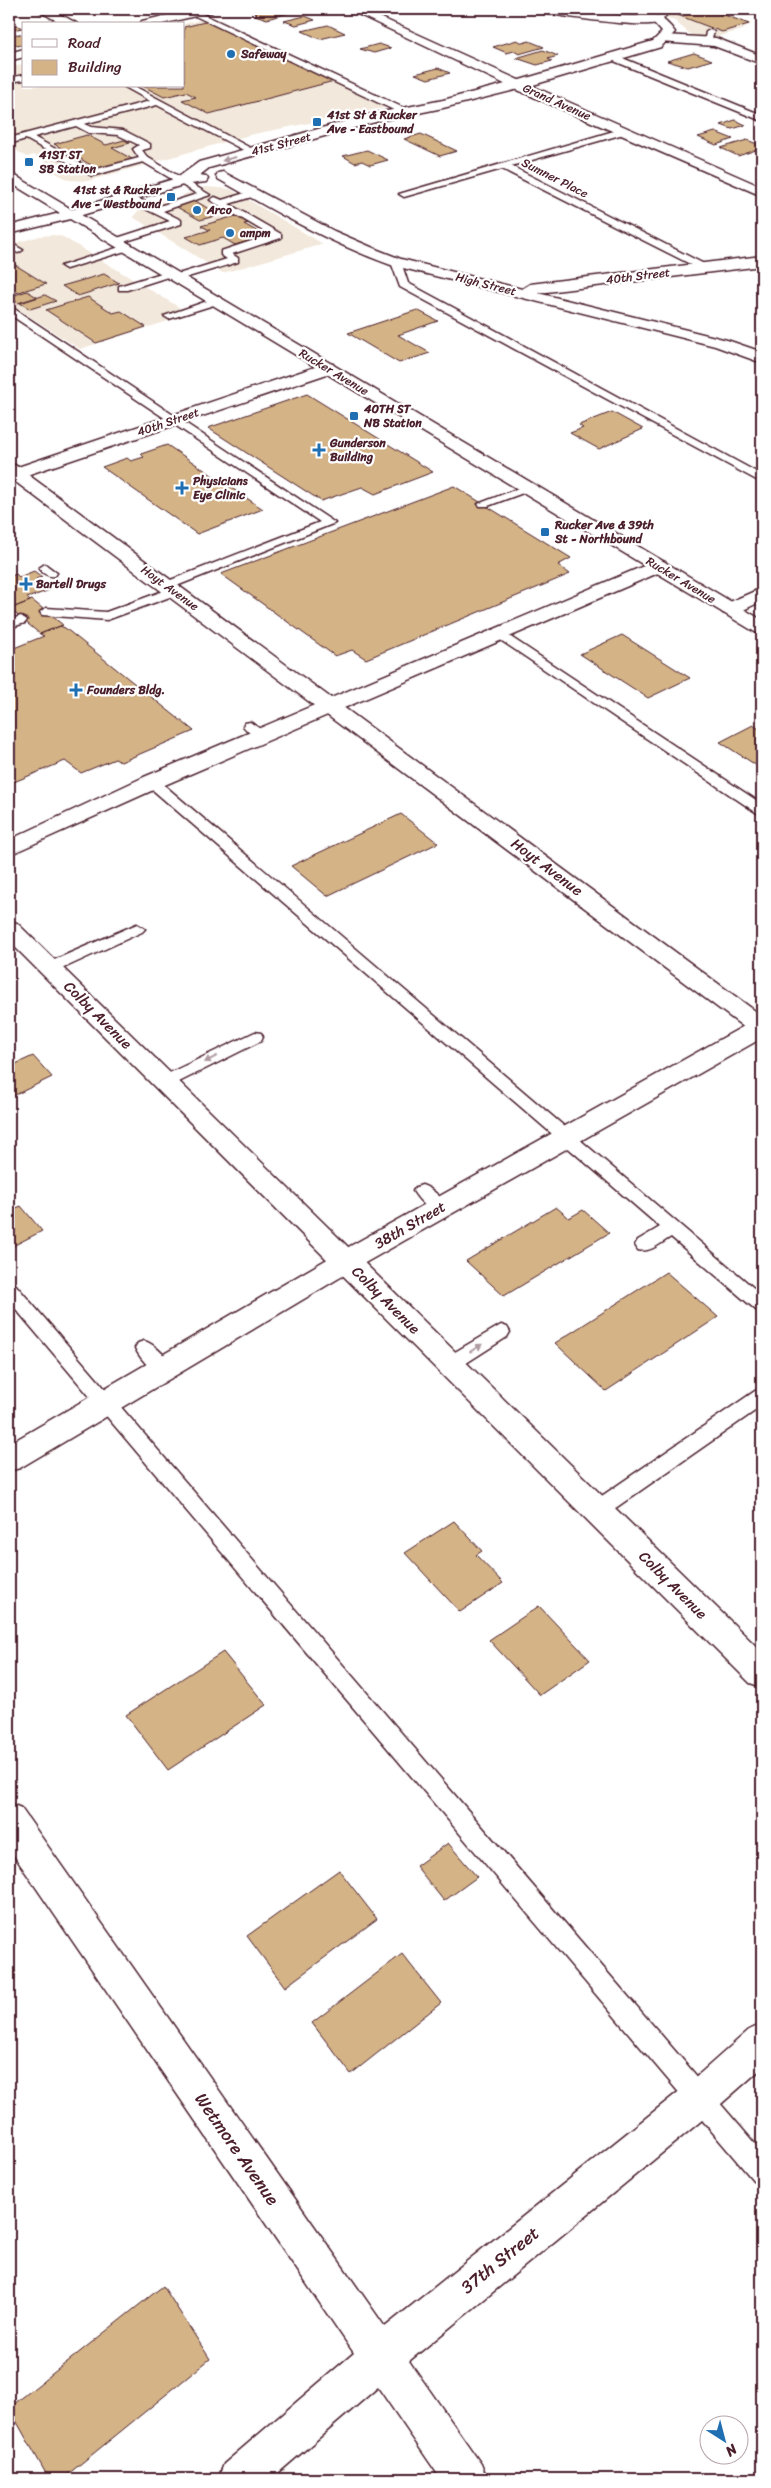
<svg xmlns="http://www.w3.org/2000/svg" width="771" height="2488" font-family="Sriracha,sans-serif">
	<rect width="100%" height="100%" fill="#fff"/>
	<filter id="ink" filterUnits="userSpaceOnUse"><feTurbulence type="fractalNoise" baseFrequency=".02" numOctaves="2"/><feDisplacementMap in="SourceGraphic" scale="10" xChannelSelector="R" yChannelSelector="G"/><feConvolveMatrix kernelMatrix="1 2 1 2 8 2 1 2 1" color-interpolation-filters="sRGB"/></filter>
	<g filter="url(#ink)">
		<path fill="#f2e8db" d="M647 9H711L752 24 743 27 746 29 712 38 698 37 691 35 675 21Z
			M204 19 389 107 249 135 88 181 69 180 54 172 60 170 34 155 27 157 9 146V68L24 64V86H184V24Z
			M206 187 230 189 323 244 223 273 133 217 140 209 161 201 166 203 185 198 182 195Z
			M53 235 63 237 190 314 80 349 9 303V245L40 236Z"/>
		<path fill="#d4b387" stroke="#4a1f2b" d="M269 9H294H291L296 11 267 19 255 15 257 14 254 12Z
			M695 9H708L749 24 722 32 675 14Z
			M305 16 315 20 296 25 284 21Z
			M9 21 22 28 9 31Z
			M209 21 334 81 209 114 182 100 196 97 186 92 164 97 143 86H184V27Z
			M328 25 345 33 320 39 302 31Z
			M17 34 24 36V44L18 46 9 40 12 39 9 36Z
			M517 40 523 43 529 41 544 47 519 54 514 51 507 53 493 47Z
			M379 44 391 48 374 53 360 49Z
			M543 50 558 56 548 59 552 61 537 65 516 58Z
			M694 53 712 60 688 67 667 61Z
			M438 68 450 73 428 79 415 74Z
			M735 120 746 125 732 129 721 125Z
			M715 132 733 139 716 145 698 137Z
			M421 134 457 151 440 156 404 139Z
			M87 135 106 145 124 140 130 143 112 148 132 159 98 169 54 144Z
			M747 140 762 146V148L738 156 721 148Z
			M367 150 388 160 370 165 362 161 355 163 343 156Z
			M194 200 219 215 200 220 175 206Z
			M235 216 249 223 244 224 265 236 235 245 223 238 200 245 186 237 210 230 201 226Z
			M9 261 46 284 9 295Z
			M104 274 119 283 78 296 62 286Z
			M27 291 37 297 18 303 9 297Z
			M45 295 56 301 30 309 20 303Z
			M88 297 113 313 121 311 146 327 96 343 46 310Z
			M417 310 438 321 398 335 430 353 399 363 348 333Z
			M307 394 433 472 375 494 362 487 321 501 208 428Z
			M612 412 643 429 599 449 570 433 583 428 579 425Z
			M167 445 263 509 197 534 102 467 127 458 131 461 144 457 141 454Z
			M454 486 571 558 558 565 570 574 366 659 352 650 335 656 221 574Z
			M34 571 42 577 36 579 50 590 27 598 30 601 12 608 9 605V577L16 574 19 577Z
			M32 600 63 625 40 634 10 609Z
			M60 626 65 628 194 731 121 762 115 759 81 773 65 761 9 784V650L44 636 40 634Z
			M622 635 690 678 648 698 580 654Z
			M753 725 762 731V769L720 742Z
			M401 814 438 843 327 896 291 866Z
			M33 1056 52 1077 9 1098V1067Z
			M21 1206 42 1231 9 1248V1211Z
			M556 1207 569 1218 583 1210 609 1233 504 1296 466 1261Z
			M666 1272 718 1317 606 1391 555 1343Z
			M454 1521 482 1551 476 1555 503 1583 460 1612 405 1553Z
			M539 1606 590 1660 540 1695 489 1640Z
			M223 1652 266 1705 168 1770 126 1715Z
			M448 1843 477 1877 444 1901 416 1866Z
			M339 1870 377 1919 285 1987 247 1936Z
			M402 1954 441 2003 351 2074 312 2023Z
			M163 2286 210 2359 62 2479H49L9 2408Z"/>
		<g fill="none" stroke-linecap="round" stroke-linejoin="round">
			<g stroke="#4a1f2b" stroke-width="3">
				<path id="service" d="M662 9 669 11 661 22H655L654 20Z
					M194 10 406 109 407 111 400 113 191 14 190 12Z
					M710 30 714 32 711 41 704 43 706 32Z
					M609 55H615L762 115V121L609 59Z
					M24 75V80L9 82V78Z
					M123 86H134L258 152 251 154 157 105 84 124 91 127 123 130 150 144V148L142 150 147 157 210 195 163 211 181 220V224L117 244 114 243V239L170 221 125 199V195H131L156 207 197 194 143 162 92 176 26 139 9 144V138L150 101ZM76 126 89 133 118 135 139 145 133 149 139 158 93 170 34 137Z
					M624 128 627 129V133L511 166 708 266V270H702L502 169 404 197 399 194Z
					M255 190 258 191V195L229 204 281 234V238L232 254 238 258V262L178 280 174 279V275L127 290H119V286L168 271H174L175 275 227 259 221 255V251L270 235 210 200 215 197 222 200Z
					M9 242 23 250 18 253 9 249Z
					M129 244 132 245V249L66 269 61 266Z
					M393 260 401 262 408 283 762 475V483L400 287 391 262Z
					M216 298 221 301 220 303 169 319 164 316Z
					M9 307 13 308 335 523 174 587 180 591 178 594 107 620 42 615 40 612 46 608 106 612 166 590 161 586 163 583 320 522 9 314Z
					M527 485 533 488 531 490 488 506H480L478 504Z
					M45 564 57 573 55 576C48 577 43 574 39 568Z
					M21 616 27 620 25 623 9 628V620Z
					M500 630 762 804V814L757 813 496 637 494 634 496 631Z
					M250 722 269 735 267 738C258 740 249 733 243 726L245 723Z
					M152 778 157 779 762 1295V1312L756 1310 671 1237C661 1243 650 1253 638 1250L635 1245 638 1240 660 1227 147 785 145 782 147 779Z
					M137 924 145 929 142 932 55 972 50 973 42 968 45 964Z
					M255 1032 261 1033 263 1037 261 1041 171 1086H159L157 1082 159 1078Z
					M422 1185C432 1188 443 1199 449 1208L446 1212C433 1216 420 1202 413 1191L416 1187Z
					M9 1282 15 1284 762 2152V2183L753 2180 9 1301Z
					M501 1325 507 1327 510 1332 507 1337 457 1369 450 1371 443 1369 441 1364 443 1359Z
					M144 1341C155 1344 168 1358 173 1368L171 1373C156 1378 141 1360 135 1348L138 1343Z
					M762 1389V1406L604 1516 597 1518 590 1516 587 1510 590 1504 755 1391Z"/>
			</g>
			<g stroke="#4a1f2b" stroke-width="3">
				<path id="minor" d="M36 9H51L78 24H62Z
					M194 9H214L212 12 162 24H140L142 21Z
					M347 9H362L523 82 762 187V196L513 88Z
					M535 9C570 7 604 16 639 16 647 16 659 14 664 20 654 32 560 15 541 13Z
					M664 35 716 38 762 56V64L714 46 660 42 658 39Z
					M24 49V57L9 61V53Z
					M223 172 334 231 378 250 401 259 522 289 530 284 762 256V266L538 293 727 340 762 352V363L715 346 391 265C329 243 274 211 218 179L216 176 218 173Z
					M327 363 333 364 335 368 333 372 9 481V470Z
					M658 560 665 562 668 566 665 570 160 787 9 855V840L144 777Z
					M762 588V601L737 613H723L720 609 723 605Z
					M762 1019V1038L356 1268 20 1468 9 1471V1444L336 1254 753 1021Z"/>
			</g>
			<g stroke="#4a1f2b" stroke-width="3">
				<path id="tertiary" d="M9 464 15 465 762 1016V1036L753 1034 9 477Z
					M9 1803 21 1808 385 2327 687 2085 749 2030 762 2024V2068L713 2111 409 2361 481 2464 487 2479H441L378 2387 271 2479H218L224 2464 354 2353 9 1848Z"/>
			</g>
			<g stroke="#4a1f2b" stroke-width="3">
				<path id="secondary" d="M625 9C646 8 663 15 675 32L661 47 523 88 443 108 379 121 209 168 200 175 206 176 208 179 206 182 183 185 72 218 65 214 67 211 177 178 199 162 372 114 443 100 513 82 653 41 662 32 654 23Z
					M9 921 17 923 762 1652V1687L750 1683 9 941Z"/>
			</g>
			<g stroke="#4a1f2b" stroke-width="3">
				<path id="primary" d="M9 172 762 620V634L755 632 70 219 9 234V226L60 213 9 182Z"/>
			</g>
			<use href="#service" fill="#fff" fill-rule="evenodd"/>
			<use href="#minor" fill="#fff" fill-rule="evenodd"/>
			<use href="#tertiary" fill="#fff" fill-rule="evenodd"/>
			<use href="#secondary" fill="#fff" fill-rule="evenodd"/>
			<use href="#primary" fill="#fff" fill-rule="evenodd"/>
		</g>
		<defs><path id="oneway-solid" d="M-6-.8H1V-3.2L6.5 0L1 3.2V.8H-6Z" transform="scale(1.25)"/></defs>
		<g fill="#ae9aa0">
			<use href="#oneway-solid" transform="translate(229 159) rotate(165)"/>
			<use href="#oneway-solid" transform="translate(211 1059) rotate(153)"/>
			<use href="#oneway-solid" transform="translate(476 1348) rotate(-32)"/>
		</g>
	</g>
	<g fill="#1f6fb2" stroke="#fff" stroke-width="2">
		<circle cx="231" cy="54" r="5"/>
		<rect x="312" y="117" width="10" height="10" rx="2.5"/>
		<rect x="24" y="157" width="10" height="10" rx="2.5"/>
		<rect x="166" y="192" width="10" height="10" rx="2.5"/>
		<circle cx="197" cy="210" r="5"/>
		<circle cx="230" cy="233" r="5"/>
		<rect x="349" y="411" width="10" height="10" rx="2.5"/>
		<path d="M316.5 442.5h5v5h5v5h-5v5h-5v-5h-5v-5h5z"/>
		<path d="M179.5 480.5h5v5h5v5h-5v5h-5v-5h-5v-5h5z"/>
		<rect x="540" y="527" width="10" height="10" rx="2.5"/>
		<path d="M23.5 576.5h5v5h5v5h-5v5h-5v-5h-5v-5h5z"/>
		<path d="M73.5 682.5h5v5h5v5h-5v5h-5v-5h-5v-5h5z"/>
	</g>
	<g text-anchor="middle" stroke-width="4.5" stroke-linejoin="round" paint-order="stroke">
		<g font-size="12" font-weight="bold" fill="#4a1f2b" stroke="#fff" text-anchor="start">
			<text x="241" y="58">Safeway</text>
			<text x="327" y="119">41st St &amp; Rucker<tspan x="327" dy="14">Ave - Eastbound</tspan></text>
			<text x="39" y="159">41ST ST<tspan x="39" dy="14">SB Station</tspan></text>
			<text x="161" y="194" text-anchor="end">41st st &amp; Rucker<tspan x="161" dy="14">Ave - Westbound</tspan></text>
			<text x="207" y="214">Arco</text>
			<text x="240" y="237">ampm</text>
			<text x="364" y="413">40TH ST<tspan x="364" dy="14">NB Station</tspan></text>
			<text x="330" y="447">Gunderson<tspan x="330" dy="14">Building</tspan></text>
			<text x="193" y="485">Physicians<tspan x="193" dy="14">Eye Clinic</tspan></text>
			<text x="555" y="529">Rucker Ave &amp; 39th<tspan x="555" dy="14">St - Northbound</tspan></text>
			<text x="36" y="588">Bartell Drugs</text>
			<text x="87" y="694">Founders Bldg.</text>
		</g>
		<g font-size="12" fill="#4a1f2b" stroke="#fff">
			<text transform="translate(557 102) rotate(24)" y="4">Grand Avenue</text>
			<text transform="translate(281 144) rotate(-15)" y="4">41st Street</text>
			<text transform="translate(555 178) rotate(27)" y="4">Sumner Place</text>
			<text transform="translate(638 276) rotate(-7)" y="4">40th Street</text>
			<text transform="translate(486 284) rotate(14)" y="4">High Street</text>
			<text transform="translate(334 372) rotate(31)" y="4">Rucker Avenue</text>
			<text transform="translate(168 422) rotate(-19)" y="4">40th Street</text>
			<text transform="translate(681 580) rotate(31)" y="4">Rucker Avenue</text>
			<text transform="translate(170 588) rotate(36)" y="4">Hoyt Avenue</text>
		</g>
		<g font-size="15" fill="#4a1f2b" stroke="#fff">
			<text transform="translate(547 867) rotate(37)" y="5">Hoyt Avenue</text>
			<text transform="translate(98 1015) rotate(45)" y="5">Colby Avenue</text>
			<text transform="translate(410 1225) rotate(-30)" y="5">38th Street</text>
			<text transform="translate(386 1300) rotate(45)" y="5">Colby Avenue</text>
			<text transform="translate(673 1585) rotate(45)" y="5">Colby Avenue</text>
		</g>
		<g font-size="18" fill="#4a1f2b" stroke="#fff">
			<text transform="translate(237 2149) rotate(55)" y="6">Wetmore Avenue</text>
			<text transform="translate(500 2260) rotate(-39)" y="6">37th Street</text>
		</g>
	</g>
	<rect width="771" height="2488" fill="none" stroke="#fff" stroke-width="30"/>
	<rect x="15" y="15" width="741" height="2458" fill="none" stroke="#4a1f2b" stroke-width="2" filter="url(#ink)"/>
	<rect x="22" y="22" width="162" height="65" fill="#ffffff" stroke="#b7a5aa"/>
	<rect x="32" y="39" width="25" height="8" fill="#ffffff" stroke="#b7a5aa"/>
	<text x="68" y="48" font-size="15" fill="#4a1f2b">Road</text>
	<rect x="32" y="60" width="25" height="15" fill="#d4b387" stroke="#b7a5aa"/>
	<text x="68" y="72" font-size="15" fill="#4a1f2b">Building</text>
	<g transform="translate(724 2440) rotate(144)"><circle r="24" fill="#ffffff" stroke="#b7a5aa"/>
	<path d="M0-4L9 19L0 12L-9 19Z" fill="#1f6fb2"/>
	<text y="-8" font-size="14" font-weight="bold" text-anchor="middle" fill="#4a1f2b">N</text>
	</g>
</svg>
